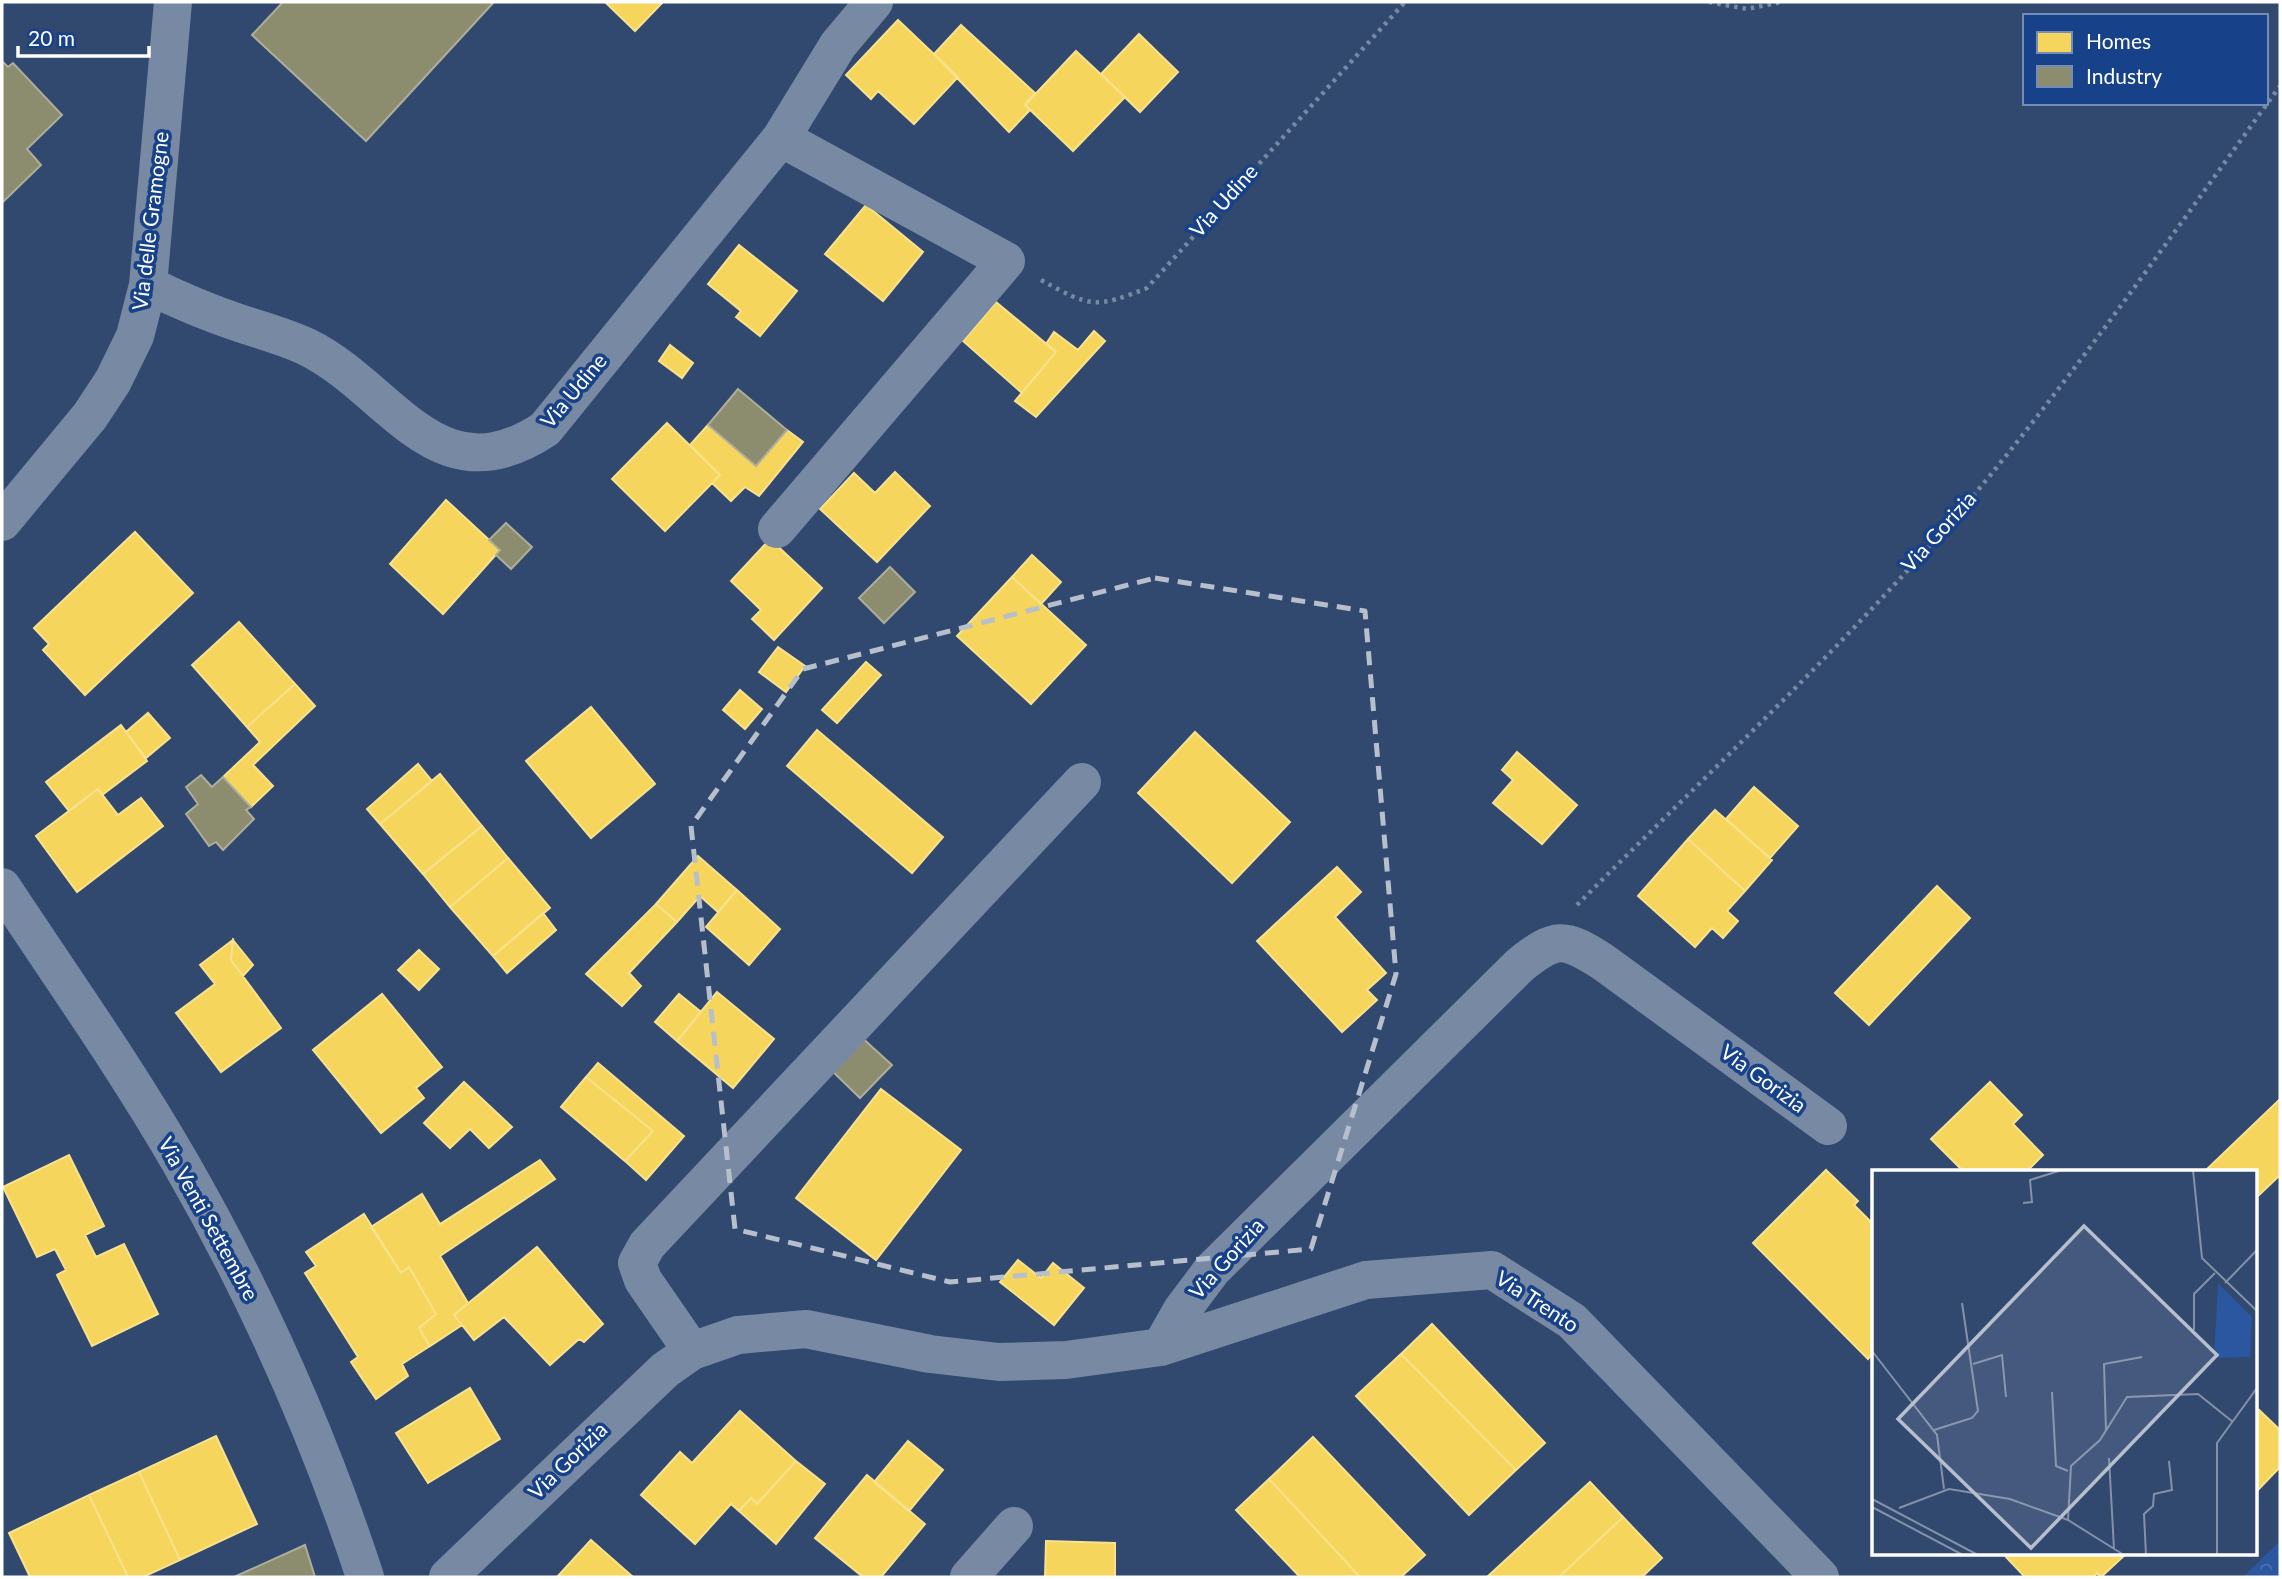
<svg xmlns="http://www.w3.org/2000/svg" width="2282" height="1579" font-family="Lato,sans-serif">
	<defs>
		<pattern id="forest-crowns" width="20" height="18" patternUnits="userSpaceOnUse" patternTransform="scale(1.75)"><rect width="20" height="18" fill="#2b57a0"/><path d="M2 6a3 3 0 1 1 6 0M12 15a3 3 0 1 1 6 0" fill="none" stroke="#4b70ae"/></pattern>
	</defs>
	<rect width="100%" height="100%" fill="#31486f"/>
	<path fill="url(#forest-crowns)" d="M2280 1541V1577H2243Z"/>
	<path fill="#f6d55c" stroke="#f9e28d" stroke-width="2" d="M605 2H663L635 31Z
		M898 20 958 77 914 124 878 91 871 99 846 75Z
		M961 25 1035 93 1025 105 1030 110 1009 132 934 54Z
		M1139 34 1178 72 1140 112 1101 74Z
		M1076 51 1125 97 1073 151 1025 105Z
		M866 205 923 252 883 301 825 254Z
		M739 245 797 291 760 336 736 317 741 311 708 284Z
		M996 302 1056 352 1022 393 963 341Z
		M1094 331 1105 341 1036 417 1015 401 1056 352 1046 344 1054 332 1078 350Z
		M670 345 693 363 682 378 659 361Z
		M667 423 720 475 665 531 612 479Z
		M708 425 756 466 787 430 803 442 759 496 745 487 731 501 712 483 720 475 690 445Z
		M895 472 930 506 877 562 820 509 854 473 875 493Z
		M446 500 500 550 443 614 390 564Z
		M135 532 193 593 85 695 43 650 49 644 34 628Z
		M770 539 822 588 774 640 752 619 761 610 731 581Z
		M1032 555 1061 582 1041 604 1012 577Z
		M1012 577 1086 645 1031 704 957 636Z
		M239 622 295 684 247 727 192 665Z
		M778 647 805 666 786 692 759 672Z
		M866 662 881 675 837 723 822 710Z
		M295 684 315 706 253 765 273 786 251 807 223 777 260 742 247 727Z
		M740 690 762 709 745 729 723 710Z
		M591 707 655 784 591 838 526 761Z
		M148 713 170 738 146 758 126 732Z
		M121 725 147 761 102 795 98 789 69 811 46 782Z
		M817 730 943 837 912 873 787 766Z
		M1195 732 1290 822 1232 883 1138 793Z
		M1517 752 1577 805 1542 844 1493 803 1513 780 1502 770Z
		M418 764 432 781 380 824 367 809Z
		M440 774 482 826 423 874 380 824Z
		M1754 787 1798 826 1770 858 1726 819Z
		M98 789 118 815 141 798 163 826 77 892 36 836Z
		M1715 810 1772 860 1745 891 1688 839Z
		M482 826 508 858 450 907 423 874Z
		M1688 839 1745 891 1727 911 1738 921 1723 938 1712 928 1695 947 1638 896Z
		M698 856 737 890 718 912 700 896 677 922 656 904Z
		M508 858 550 908 493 956 450 907Z
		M1337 867 1361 892 1335 917 1386 973 1367 990 1377 1000 1342 1032 1257 941Z
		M1937 886 1970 918 1869 1025 1835 993Z
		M737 890 780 929 749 965 706 927Z
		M656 904 677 922 629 973 641 986 622 1006 586 974Z
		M543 913 556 930 507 973 493 956Z
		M233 940 253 965 243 976 231 960Z
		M233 940 231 960 281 1028 221 1072 176 1013 215 984 200 965Z
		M419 950 439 969 419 990 398 970Z
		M717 992 774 1039 733 1088 677 1041Z
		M382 994 442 1067 416 1088 424 1098 381 1133 313 1050Z
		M679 994 701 1012 677 1041 655 1022Z
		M598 1063 684 1136 646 1180 625 1161 653 1131 586 1077Z
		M586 1077 653 1131 625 1161 561 1107Z
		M464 1082 512 1127 489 1148 470 1129 450 1148 424 1123Z
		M1990 1082 2022 1115 2013 1124 2043 1155 2027 1171H1963L1931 1139Z
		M881 1089 961 1150 876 1260 796 1198Z
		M2280 1099V1175L2256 1198V1171H2205Z
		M69 1155 104 1226 85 1235 96 1257 124 1244 158 1314 92 1346 57 1275 66 1270 55 1249 37 1257 3 1187Z
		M540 1160 555 1179 440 1256 468 1303 454 1315 462 1325 430 1346 419 1328 436 1314 409 1267 401 1273 371 1227 422 1194 440 1224Z
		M1826 1170 1858 1201 1854 1205 1874 1225V1352L1868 1359 1753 1243Z
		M364 1214 401 1273 409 1267 436 1314 419 1328 430 1346 402 1364 408 1376 376 1399 351 1362 358 1357 305 1273 316 1266 306 1252Z
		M537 1247 603 1324 584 1342 579 1339 550 1365 504 1317 474 1340 454 1315Z
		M1018 1260 1041 1278 1053 1263 1084 1288 1054 1325 1000 1282Z
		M1432 1324 1545 1443 1516 1470 1401 1354Z
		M1401 1354 1516 1470 1469 1515 1356 1396Z
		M470 1388 500 1439 428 1483 396 1433Z
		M2256 1407 2280 1430V1467L2256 1492Z
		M740 1411 796 1461 757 1504 751 1498 739 1511 731 1504 695 1544 641 1495 680 1452 692 1463Z
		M216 1436 257 1524 180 1560 139 1472Z
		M1313 1437 1425 1555 1401 1577H1360L1269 1479Z
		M908 1441 943 1470 909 1511 874 1482Z
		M796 1461 825 1484 776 1544 739 1511 751 1498 757 1504Z
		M139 1472 180 1560 143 1577H128L89 1495Z
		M867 1475 925 1524 881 1577H863L815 1538Z
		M1269 1479 1360 1577H1300L1236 1510Z
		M1590 1482 1623 1517 1559 1577H1487Z
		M89 1495 128 1577H30L9 1533Z
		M1623 1517 1662 1558 1642 1577H1559Z
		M591 1540 633 1577H557Z
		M1046 1541 1115 1543V1577H1045Z
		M2010 1553H2127L2101 1577 2097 1573 2093 1577H2025L2006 1557Z"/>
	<path fill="#8c8c6e" stroke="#aeae9a" stroke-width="2" d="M283 2H494L366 141 252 35Z
		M2 61 8 67 13 63 62 115 27 149 41 165 2 203Z
		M738 389 787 430 756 466 708 425Z
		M506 523 532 547 511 569 496 555 500 550 489 540Z
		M890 567 915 592 884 623 859 598Z
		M201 775 212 787 223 777 251 807 246 810 254 819 223 850 216 842 209 846 186 814 198 804 186 787Z
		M859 1035 892 1065 860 1098 828 1067Z
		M305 1545 315 1577H234Z"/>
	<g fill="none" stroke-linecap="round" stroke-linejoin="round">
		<path stroke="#7889a4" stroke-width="4.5" stroke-dasharray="3.5 5" stroke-linecap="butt" d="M1709 2 1747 9 1782 2
			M1041 280C1090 307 1095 309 1147 288L1405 2
			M1577 905C1716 765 1862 630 1988 478 2091 352 2184 218 2280 86"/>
		<path stroke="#7889a4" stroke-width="38" d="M148 285C178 300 209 313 242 324 264 331 286 337 307 347 391 388 437 501 545 429L781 138 838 45 874 2
			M2 522 90 416 113 381 135 336 148 285 173 2
			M777 529 1006 261 781 138
			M2 887C62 978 126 1068 180 1162 256 1294 318 1433 365 1577
			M1161 1347 1182 1310 1212 1270 1520 965C1556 936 1564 937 1603 962L1828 1126
			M692 1351 643 1280 637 1263 647 1245 1082 782
			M448 1577 665 1370 692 1351 738 1335 806 1329 930 1354 999 1362 1066 1360 1161 1347 1366 1280 1492 1270 1572 1321 1820 1577
			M969 1577 1014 1526"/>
	</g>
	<path fill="none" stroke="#b7bfcd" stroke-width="5" stroke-dasharray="14 9" stroke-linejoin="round" d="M1155 578 1365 611 1396 974 1311 1249 950 1282 735 1229 691 826 803 669Z"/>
	<g text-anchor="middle" stroke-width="7" stroke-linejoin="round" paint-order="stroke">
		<g font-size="21" fill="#fff" stroke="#174189">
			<text transform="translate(1224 201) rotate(-48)" y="7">Via Udine</text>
			<text transform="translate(151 221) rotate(-83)" y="7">Via delle Gramogne</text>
			<text transform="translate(574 391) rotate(-50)" y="7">Via Udine</text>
			<text transform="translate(1939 532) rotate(-48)" y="7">Via Gorizia</text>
			<text transform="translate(1763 1079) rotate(36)" y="7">Via Gorizia</text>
			<text transform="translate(208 1219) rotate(61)" y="7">Via Venti Settembre</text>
			<text transform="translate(1227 1259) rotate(-48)" y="7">Via Gorizia</text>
			<text transform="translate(1537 1302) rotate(33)" y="7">Via Trento</text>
			<text transform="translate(568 1461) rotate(-44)" y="7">Via Gorizia</text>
		</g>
	</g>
	<g transform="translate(1872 1170)">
		<rect width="385" height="385" fill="#31486f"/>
		<path d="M346 113 380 147 378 187 342 188Z" fill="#2b57a0"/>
		<path fill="none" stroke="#8391a9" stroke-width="2" d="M321 0 330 88 385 141M151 33 160 32 158 10 190 0M353 113 385 80M322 160V124L343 103M0 181 65 265 72 319M101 194 130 185 134 227M180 222 184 296 196 301M62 260 100 248 106 241 90 133M234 261 232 194 270 187M237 288 242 379M0 329 106 385M0 337 91 385M27 338 77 319 138 329 196 350 252 385M196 350 199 296 228 270 255 227 326 224 361 252M274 385 272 344 281 336 282 324 300 320 297 291M345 385V273L385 218"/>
		<path fill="#b7bfcd" fill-opacity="0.15" stroke="#b7bfcd" stroke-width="3.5" d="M212 56 345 185 159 378 26 249Z"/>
		<rect width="385" height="385" fill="none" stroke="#fff" stroke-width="3.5"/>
	</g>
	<rect width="2282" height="1579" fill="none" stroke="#ffffff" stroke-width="7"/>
	<rect x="2023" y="14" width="245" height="91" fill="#174189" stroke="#748db8" stroke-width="2"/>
	<rect x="2037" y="32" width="35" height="21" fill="#f6d55c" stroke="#748db8" stroke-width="2"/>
	<text x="2086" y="49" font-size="21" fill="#ffffff">Homes</text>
	<rect x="2037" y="66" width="35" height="21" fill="#8c8c6e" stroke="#748db8" stroke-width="2"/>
	<text x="2086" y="84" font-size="21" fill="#ffffff">Industry</text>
	<path d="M18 46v10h131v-10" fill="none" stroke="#ffffff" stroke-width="3.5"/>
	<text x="28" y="46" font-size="21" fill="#ffffff" stroke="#174189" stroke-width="5" paint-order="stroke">20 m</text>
</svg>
